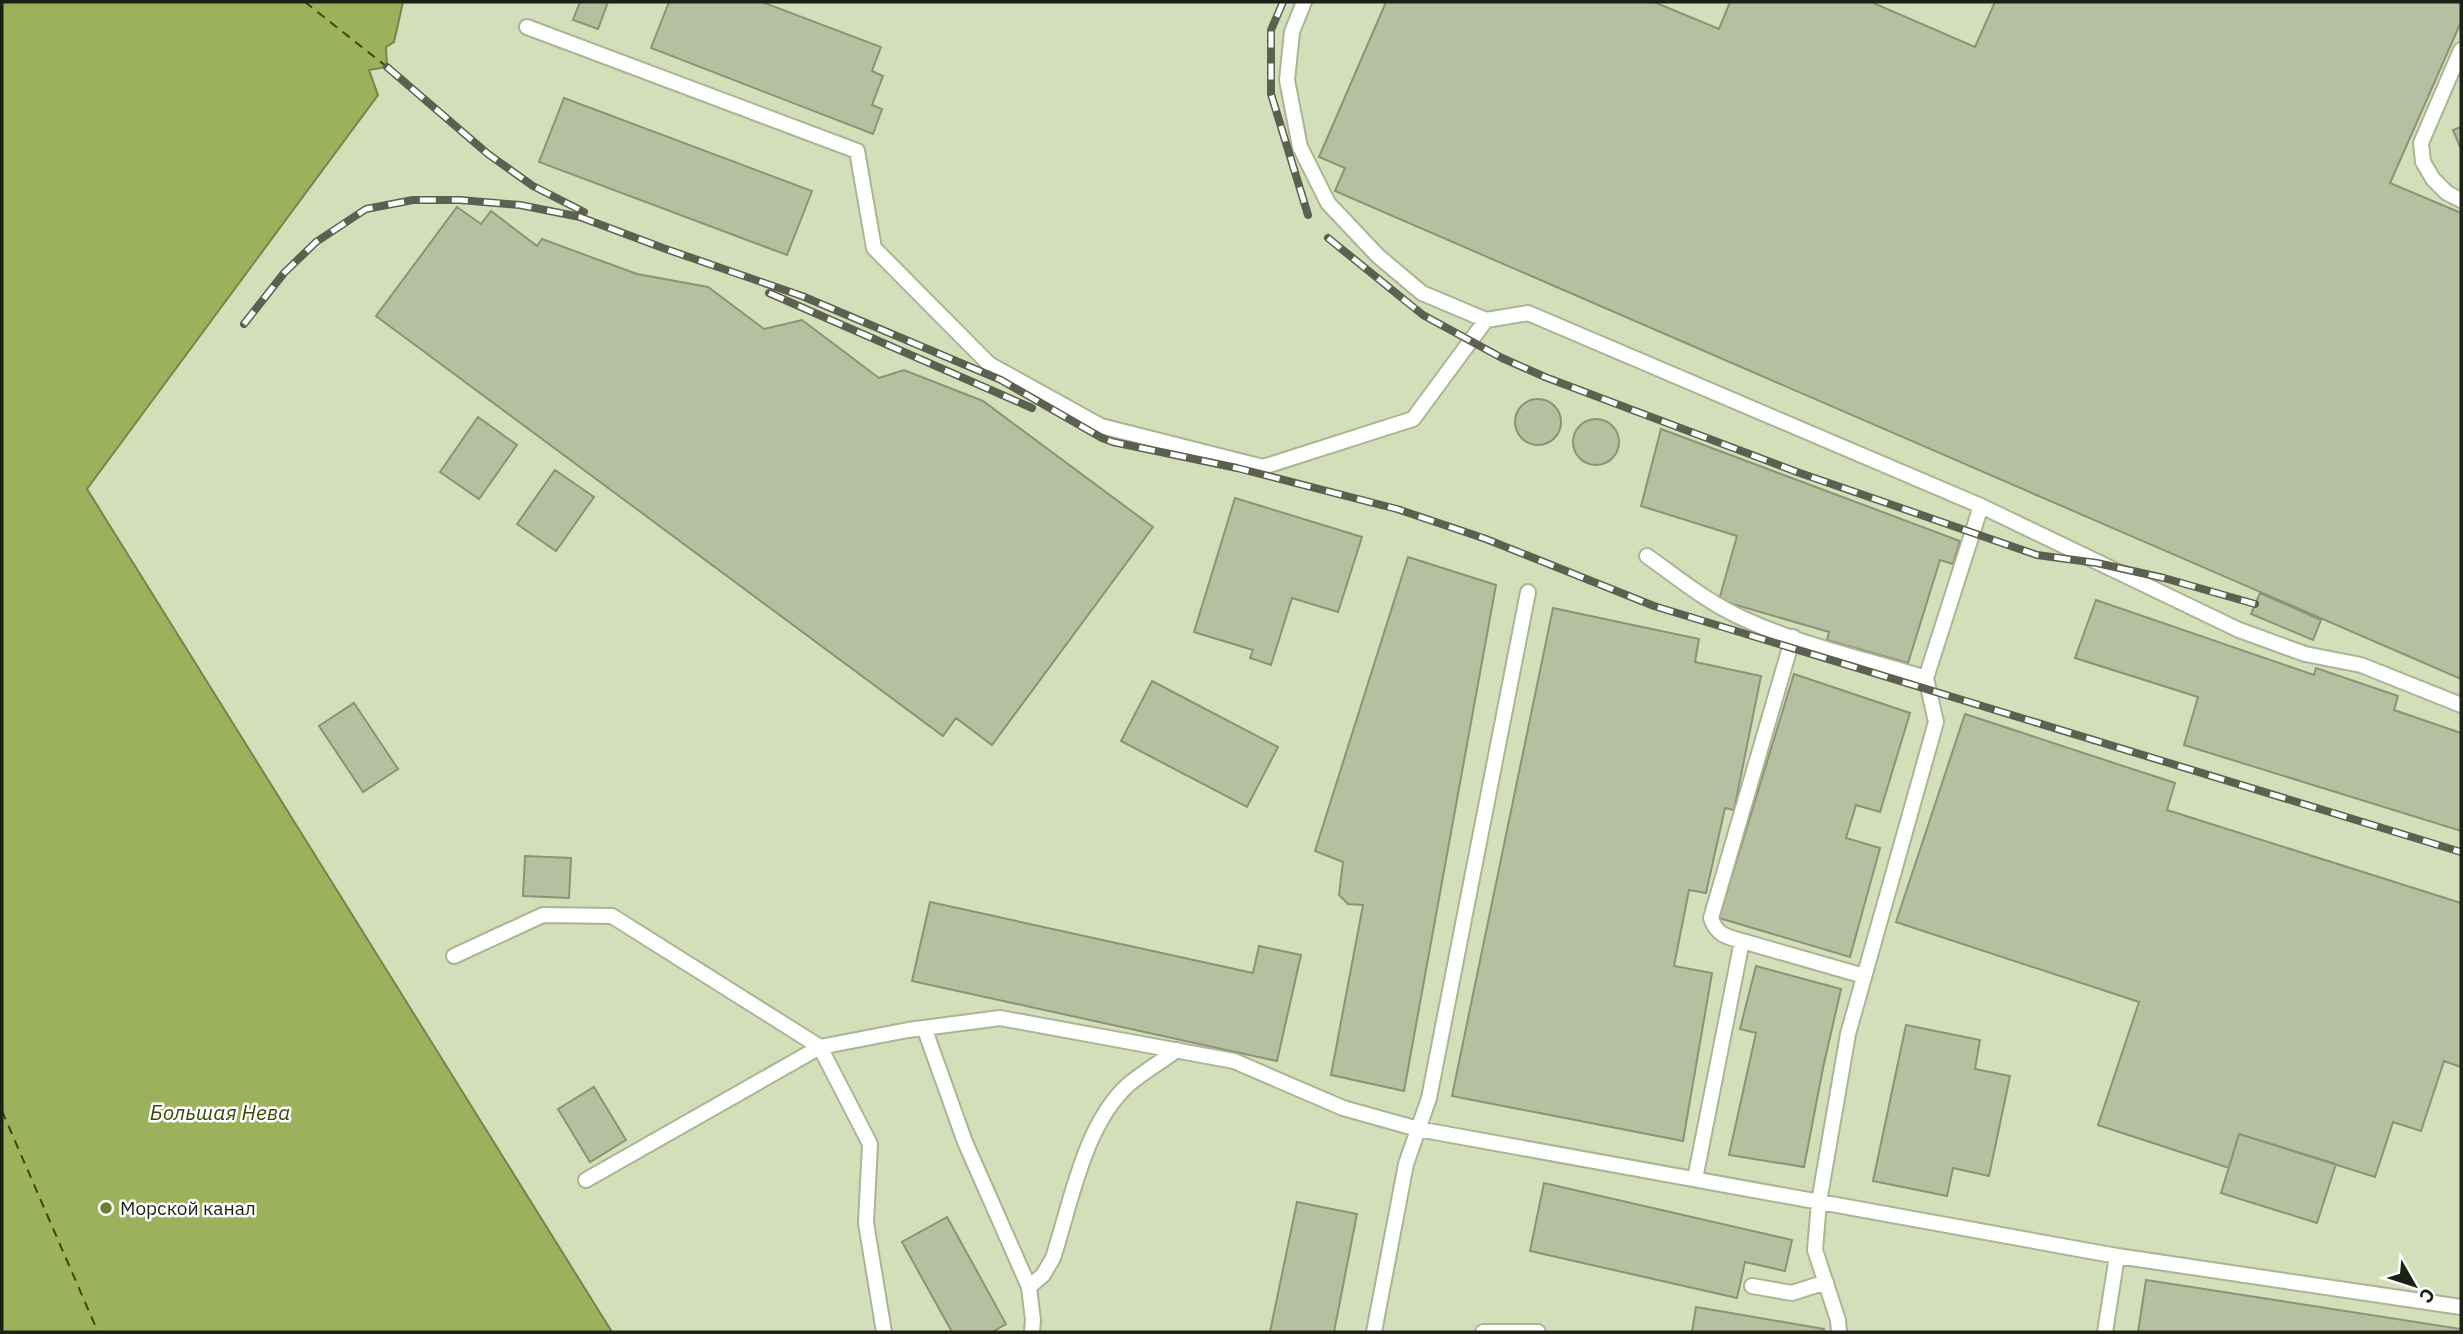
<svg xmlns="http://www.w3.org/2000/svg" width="2463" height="1334" font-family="'IBM Plex Sans',sans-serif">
	<rect width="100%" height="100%" fill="#e0eaca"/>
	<path fill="#d3dfb9" d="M403 2H2461V1332H612L87 489 378 95 369 69 386 47 394 41Z"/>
	<path fill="#9cb15c" stroke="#768647" stroke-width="2" d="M2 2H403L394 42 386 47 387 67 369 70 378 95 87 489 612 1332H2Z"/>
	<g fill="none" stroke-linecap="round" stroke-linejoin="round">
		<path stroke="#3b4806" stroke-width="2" stroke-dasharray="9 7" stroke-linecap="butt" d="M305 2 387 67
			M2 1111 98 1332"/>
	</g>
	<path fill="#b6c0a1" stroke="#8a9376" stroke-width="2" d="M580 2H608L598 29 573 20Z
		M669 2H762L881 47 872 71 883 76 872 105 882 109 873 134 651 48Z
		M1386 2H1654L1719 29 1730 2H1871L1975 47 1995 2H2461V22L2390 183 2461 213V679L1335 191 1345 168 1319 157Z
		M564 98 812 191 787 255 539 162Z
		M2461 127V149L2453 130Z
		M457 207 481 224 491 211 537 246 542 239 637 274 708 287 764 329 802 320 879 378 904 370 983 401 1153 527 992 745 956 718 943 736 376 316Z
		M1515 422a23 23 0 1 1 46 0a23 23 0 1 1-46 0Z
		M478 417 517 445 479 499 440 472Z
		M1573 442a23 23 0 1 1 46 0a23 23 0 1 1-46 0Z
		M1661 429 1960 541 1953 564 1940 560 1908 663 1827 640 1829 632 1719 600 1737 536 1641 506Z
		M555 470 594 497 556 551 517 524Z
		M1235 498 1362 537 1338 612 1292 598 1271 665 1250 658 1253 650 1194 632Z
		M1408 557 1496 585 1404 1091 1331 1075 1363 905 1348 904 1339 895 1343 862 1315 851Z
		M2260 593 2321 620 2313 640 2251 614Z
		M2096 600 2314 675 2316 668 2398 696 2394 710 2461 733V831L2184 745 2198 697 2075 658Z
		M1553 608 1699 639 1695 662 1761 676 1734 810 1725 808 1706 893 1689 890 1674 966 1712 973 1683 1141 1452 1096Z
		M1794 674 1910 713 1880 812 1856 805 1846 838 1880 848 1850 957 1719 918Z
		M1152 681 1278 747 1247 807 1121 741Z
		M354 703 398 769 363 792 319 726Z
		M1965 714 2175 783 2167 810 2461 903V1067L2444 1061 2421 1131 2393 1122 2375 1177 2239 1134 2229 1168 2098 1125 2139 1002 1896 922Z
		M525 856 571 858 569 898 523 896Z
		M930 902 1253 973 1259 946 1301 955 1277 1061 912 981Z
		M1756 966 1841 989 1823 1068 1804 1167 1729 1155 1756 1033 1740 1029Z
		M1906 1025 1980 1040 1975 1069 2010 1076 1989 1176 1953 1168 1947 1196 1873 1181Z
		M594 1087 626 1140 590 1162 558 1109Z
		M2239 1134 2336 1164 2317 1223 2221 1193Z
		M1544 1183 1792 1240 1785 1271 1745 1262 1737 1298 1530 1251Z
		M1297 1202 1357 1214 1334 1332H1270Z
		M947 1217 1006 1324 992 1332H952L902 1242Z
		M2146 1280 2461 1329V1332H2138Z
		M1696 1307 1824 1329 1823 1332H1692Z"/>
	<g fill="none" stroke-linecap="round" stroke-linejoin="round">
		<g stroke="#abb495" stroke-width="18">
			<path id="lane" d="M1304 2 1292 32 1287 80 1300 147 1328 203 1378 256 1422 293 1486 320 1528 313 1981 506 2239 630 2305 654 2361 665 2461 705
				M527 27 857 151 874 248 989 364 1101 426 1263 467 1413 419 1486 320
				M2461 50 2421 143 2423 162 2433 179 2447 193 2461 200
				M1647 556C1678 578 1707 602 1742 618 1800 645 1865 659 1926 678
				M1742 941C1726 937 1716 934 1711 918L1793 637
				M454 956 543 915 612 916 820 1047 870 1144 866 1223 884 1332
				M925 1030 965 1142 1029 1287 1033 1320 1032 1332
				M1695 1179 1742 941 1864 976
				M586 1180 820 1047 908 1030 1000 1018 1234 1061 1343 1108 1418 1129 2117 1256 2461 1307
				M1752 1286 1792 1293 1826 1282
				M1029 1287 1043 1275 1053 1258C1071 1203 1084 1125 1128 1085 1143 1072 1161 1062 1177 1050
				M1374 1332 1406 1164 1429 1098 1528 592
				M1483 1332H1538
				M1839 1332 1838 1320 1815 1250 1819 1202 1848 1034 1936 722 1926 678 1981 506
				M2105 1332 2117 1256"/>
		</g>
		<use href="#lane" stroke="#fff" stroke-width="14"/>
		<g stroke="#5c614f" stroke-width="8">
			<path id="rail" d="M1283 2 1271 30V94L1308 215
				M387 67 488 154 533 186 584 212
				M1328 238 1423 315 1502 358 1545 377 1797 472 2037 555 2097 563 2164 578 2255 604
				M769 293 1032 408
				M244 324 284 273 316 242 366 209 413 200H460L520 205 580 217 663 248 802 296 1001 380 1102 438 1113 442 1237 468 1397 509 1486 539 1654 606 2461 852"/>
		</g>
		<use href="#rail" stroke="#fff" stroke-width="5" stroke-dasharray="16" stroke-linecap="butt"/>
	</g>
	<circle fill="#6d7f2f" stroke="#fff" stroke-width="2.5" cx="106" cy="1208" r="7"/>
	<g text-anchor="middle" stroke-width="5" stroke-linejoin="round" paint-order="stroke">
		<g font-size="19" fill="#1d2115" stroke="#fff" text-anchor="start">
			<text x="120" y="1215">Морской канал</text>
		</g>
		<g font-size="21" font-style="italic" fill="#3b4806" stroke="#fff">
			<text x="220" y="1120">Большая Нева</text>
		</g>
	</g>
	<rect width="2463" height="1334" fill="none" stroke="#1d2115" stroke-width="7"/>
	<g transform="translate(2414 1285) rotate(129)" stroke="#ffffff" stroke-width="5" paint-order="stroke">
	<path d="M0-5L12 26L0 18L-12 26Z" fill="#1d2115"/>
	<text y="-10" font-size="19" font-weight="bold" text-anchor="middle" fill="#1d2115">С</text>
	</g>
</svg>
